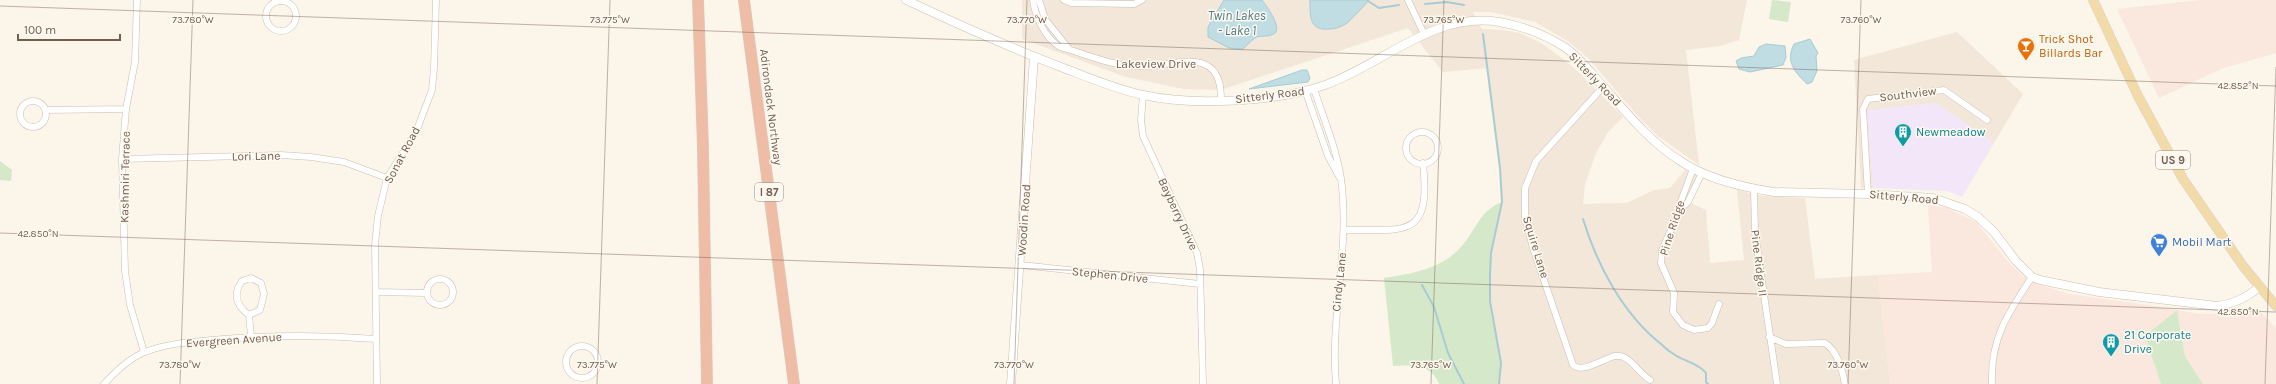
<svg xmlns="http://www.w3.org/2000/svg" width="2276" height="384" font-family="Karla,sans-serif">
	<rect width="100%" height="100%" fill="#fbf5ea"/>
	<path fill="#f2e7d9" d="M1022 0H1747L1739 40 1720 46 1686 50 1699 165 1658 136 1637 115 1588 58 1568 41 1535 22 1491 12H1473L1482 29 1503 30 1520 33 1543 44 1573 67 1623 117 1608 132 1596 153 1585 184 1583 204 1627 203 1654 190 1670 188 1685 170 1700 177 1688 202 1706 210 1710 263 1744 260 1737 190 1763 196 1805 198 1815 279 1878 275 1890 384H1499L1501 363 1490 301V275L1491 253 1502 202 1500 170 1488 68 1443 72 1408 28 1221 90 1184 89 1126 77 1022 39Z
		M1957 32 2023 94 1994 143 1936 103 1868 110 1873 188H1861L1854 60Z"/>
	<path fill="#fae8df" d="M2200 0H2276V53L2221 69 2159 98 2117 9Z
		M1928 205 1947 208 1976 222 2011 265 2023 276 2040 285 2069 294 2155 306 2199 314H2223L2250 307 2257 308 2276 328V384H2203L2185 356 2177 310 2145 336 2161 384H1890L1878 275 1932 272Z"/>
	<path fill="#f2e6f8" d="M1936 103 1994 143 1962 197 1948 191 1873 188 1867 110Z"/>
	<path fill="#d5e8c9" d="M1772 0 1791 2 1788 22 1769 19Z
		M0 161 12 170 11 181 0 180Z
		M1502 202 1491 253 1490 275V301L1501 363 1499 384H1439C1432 364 1411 365 1393 366L1384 278C1410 274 1435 270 1455 253 1475 236 1476 212 1502 202Z
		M2177 310 2185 356 2203 384H2161L2145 336Z"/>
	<path fill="#c0dde3" stroke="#a7ccd4" d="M1224 0H1262C1267 7 1286 32 1271 35 1266 37 1259 35 1255 38 1251 41 1247 45 1243 49L1229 48 1208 37V27Z
		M1310 0H1369C1362 8 1355 16 1347 23 1343 26 1335 29 1330 29 1309 31 1310 17 1310 0Z
		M1810 39 1818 53 1816 56 1817 71 1812 82 1807 84C1795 72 1785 62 1794 44Z
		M1766 44 1785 46 1786 57 1783 65 1750 72 1739 69 1736 61 1741 58 1754 56 1759 47Z
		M1302 70H1307L1310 78 1308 82 1249 89Z"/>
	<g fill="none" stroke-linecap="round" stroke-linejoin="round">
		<path stroke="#a7ccd4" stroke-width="2" d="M1368 1 1379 8 1399 5
			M1425 4 1447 2 1464 5
			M1483 34 1500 168 1502 202 1491 253 1490 275V301L1501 363 1499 384
			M1583 219C1597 265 1623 314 1661 344 1665 348 1670 352 1675 355 1686 362 1698 363 1706 373V382L1708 384
			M1422 285 1434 307 1448 353 1464 384"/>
		<g stroke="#ccbdb0" stroke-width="7">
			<path id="street" d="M137 0 135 62 126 109 122 159 125 271 130 305 144 352
				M1033 0C1035 15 1044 36 1057 45 1062 49 1069 49 1074 51 1100 60 1122 68 1149 66 1165 65 1188 58 1204 64 1219 70 1221 86 1221 100
				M1039 0 1045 19 1069 49
				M1064 0 1071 3 1134 4 1142 0
				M1408 0 1424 34
				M266 16a15 15 0 1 1 30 0a15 15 0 1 1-30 0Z
				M1603 87 1536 161 1525 188V217L1533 248 1573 365C1583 374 1604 358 1615 356 1630 354 1638 373 1650 380
				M1314 89C1324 120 1339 154 1342 187 1349 253 1330 318 1336 384
				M1305 90 1328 156 1340 178
				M1143 95 1141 120 1143 136 1197 253 1200 269 1203 384
				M20 114a13 13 0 1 1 26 0a13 13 0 1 1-26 0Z
				M46 110 126 109
				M1406 148a16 16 0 1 1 32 0a16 16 0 1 1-32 0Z
				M122 159 281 155 311 157 344 162 387 178
				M1693 169 1681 201 1680 210 1662 250 1661 263 1674 293 1673 312 1683 325 1694 330 1708 328 1712 323 1719 304
				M1754 189 1755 233 1777 384
				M1868 194 1863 109 1868 99 1944 90 1987 120
				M1680 210 1688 202 1702 173
				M1344 230C1407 229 1431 240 1423 163
				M1021 265 1200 284
				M251 278 261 283 264 294 260 310 249 315C237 306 232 295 242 281Z
				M427 292a13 13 0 1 1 26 0a13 13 0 1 1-26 0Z
				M376 292 427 293
				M249 315 251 336
				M1769 337 1786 344 1825 343C1838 352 1842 369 1845 384
				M566 362a16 16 0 1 1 32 0a16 16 0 1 1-32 0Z
				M104 384C115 372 129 358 145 352 165 344 189 342 211 340 266 335 321 335 376 339
				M377 384 375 245 378 216 387 178 416 132 432 90 434 68 436 0
				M1992 384C1990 339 2008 313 2032 277"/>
		</g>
		<g stroke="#cfbeae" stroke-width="9">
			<path id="secondary" d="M906 0C957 24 1008 47 1061 67 1087 77 1115 89 1143 95 1193 106 1277 102 1325 85 1382 65 1434 11 1499 22 1522 26 1546 35 1566 48 1580 58 1591 73 1603 86 1626 112 1649 141 1679 160 1706 179 1741 187 1774 192L1868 194 1933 198 1965 209 1978 217 1994 232 2016 261 2032 277 2040 280 2099 292 2217 306C2234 304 2248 297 2260 286
				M1011 384 1034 57"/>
		</g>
		<g stroke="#d8d2ce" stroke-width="10">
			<path id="primary" d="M2093 0 2138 96 2183 179 2243 266 2276 306"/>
		</g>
		<g stroke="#d8d2ce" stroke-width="12">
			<path id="highway" d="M698 0 703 148 707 384
				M744 0 794 384"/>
		</g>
		<use href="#street" stroke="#fff" stroke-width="6"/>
		<use href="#secondary" stroke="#fff" stroke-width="8"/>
		<use href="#primary" stroke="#f3daa9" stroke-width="9"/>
		<use href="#highway" stroke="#efbca6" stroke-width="11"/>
	</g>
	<path fill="none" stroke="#745d4f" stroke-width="1" stroke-opacity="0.45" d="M0 6 2276 86M0 233 2276 312M180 384 193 0M597 384 610 0M1014 384 1027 0M1431 384 1444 0M1848 384 1861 0M2265 384 2276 67"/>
	<defs>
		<g id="bar-pin" transform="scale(0.9)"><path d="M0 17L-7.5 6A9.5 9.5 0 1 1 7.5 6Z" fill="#e8710a" stroke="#fef9f0"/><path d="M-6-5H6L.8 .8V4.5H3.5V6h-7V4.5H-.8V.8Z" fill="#fff"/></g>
		<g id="building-pin" transform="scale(0.9)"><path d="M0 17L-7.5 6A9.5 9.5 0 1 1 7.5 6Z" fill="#0f9aa8" stroke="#fef9f0"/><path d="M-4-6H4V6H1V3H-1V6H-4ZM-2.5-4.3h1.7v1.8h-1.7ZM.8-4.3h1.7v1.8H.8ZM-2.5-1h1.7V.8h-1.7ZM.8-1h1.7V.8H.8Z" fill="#fff"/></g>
		<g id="supermarket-pin" transform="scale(0.9)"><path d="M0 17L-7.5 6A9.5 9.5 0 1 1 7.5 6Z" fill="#3f7fe0" stroke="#fef9f0"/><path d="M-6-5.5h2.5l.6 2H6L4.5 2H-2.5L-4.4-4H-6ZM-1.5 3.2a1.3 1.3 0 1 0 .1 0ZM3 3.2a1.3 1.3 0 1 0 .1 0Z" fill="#fff"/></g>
	</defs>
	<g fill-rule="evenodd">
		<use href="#bar-pin" x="2026" y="46"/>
		<use href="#building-pin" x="1903" y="132"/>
		<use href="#supermarket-pin" x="2159" y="242"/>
		<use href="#building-pin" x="2111" y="342"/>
	</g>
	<g text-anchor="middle" stroke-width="3" stroke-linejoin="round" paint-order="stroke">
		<g fill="#fef9f0" stroke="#9d8c7f" stroke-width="1">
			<rect x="2156" y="151" width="34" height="18" rx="3"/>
			<rect x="755" y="183" width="28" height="18" rx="3"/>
		</g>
		<g font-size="11" font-weight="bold" fill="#745d4f">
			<text x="2173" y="164">US 9</text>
			<text x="769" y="196">I 87</text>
		</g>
		<g font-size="12" fill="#c56008" stroke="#fef9f0" text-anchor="start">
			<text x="2039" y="43">Trick Shot<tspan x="2039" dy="14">Billards Bar</tspan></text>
		</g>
		<g font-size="12" fill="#745d4f" stroke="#fef9f0">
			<text x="1156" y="68">Lakeview Drive</text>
			<text transform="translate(1595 79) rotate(46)" y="4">Sitterly Road</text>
			<text transform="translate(1908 94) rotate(-7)" y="4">Southview</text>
			<text transform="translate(1270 95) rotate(-7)" y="4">Sitterly Road</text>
			<text transform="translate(771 107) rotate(83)" y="4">Adirondack Northway</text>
			<text transform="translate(402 155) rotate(-62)" y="4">Sonat Road</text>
			<text transform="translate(256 156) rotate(-1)" y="4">Lori Lane</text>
			<text transform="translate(125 177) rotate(-89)" y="4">Kashmiri Terrace</text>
			<text transform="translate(1904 197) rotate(5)" y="4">Sitterly Road</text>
			<text transform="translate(1178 214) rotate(65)" y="4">Bayberry Drive</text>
			<text transform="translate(1024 220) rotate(-86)" y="4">Woodin Road</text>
			<text transform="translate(1672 228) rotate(-72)" y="4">Pine Ridge</text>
			<text transform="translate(1536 247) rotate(73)" y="4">Squire Lane</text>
			<text transform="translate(1759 263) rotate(83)" y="4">Pine Ridge II</text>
			<text transform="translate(1110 275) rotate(6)" y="4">Stephen Drive</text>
			<text transform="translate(1339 282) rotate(-84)" y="4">Cindy Lane</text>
			<text transform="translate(234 340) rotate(-4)" y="4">Evergreen Avenue</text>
		</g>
		<g font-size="12" fill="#0d838f" stroke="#fef9f0" text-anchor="start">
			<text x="1916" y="136">Newmeadow</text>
			<text x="2124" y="339">21 Corporate<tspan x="2124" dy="14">Drive</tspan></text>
		</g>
		<g font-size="12" fill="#366cbe" stroke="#fef9f0" text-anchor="start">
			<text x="2172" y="246">Mobil Mart</text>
		</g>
		<g font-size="13" font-style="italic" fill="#4b7a85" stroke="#fef9f0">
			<text x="1237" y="20">Twin Lakes<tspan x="1237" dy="15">- Lake 1</tspan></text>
		</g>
	</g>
	<g font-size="10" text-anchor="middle" fill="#745d4f" stroke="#fef9f0" stroke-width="3" stroke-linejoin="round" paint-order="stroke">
		<text x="193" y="23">73.780°W</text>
		<text x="610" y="23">73.775°W</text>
		<text x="1027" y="23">73.770°W</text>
		<text x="1444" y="23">73.765°W</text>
		<text x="1861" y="23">73.760°W</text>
		<text x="2238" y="89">42.852°N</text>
		<text x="38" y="237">42.850°N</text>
		<text x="2238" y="315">42.850°N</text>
		<text x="180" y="368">73.780°W</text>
		<text x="597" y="368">73.775°W</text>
		<text x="1014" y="368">73.770°W</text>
		<text x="1431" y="368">73.765°W</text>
		<text x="1848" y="368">73.760°W</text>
	</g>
	<path d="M18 34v6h102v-6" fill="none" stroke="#745d4f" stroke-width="2"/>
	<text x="24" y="34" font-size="12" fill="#745d4f" stroke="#fef9f0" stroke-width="3" paint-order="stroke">100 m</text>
</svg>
